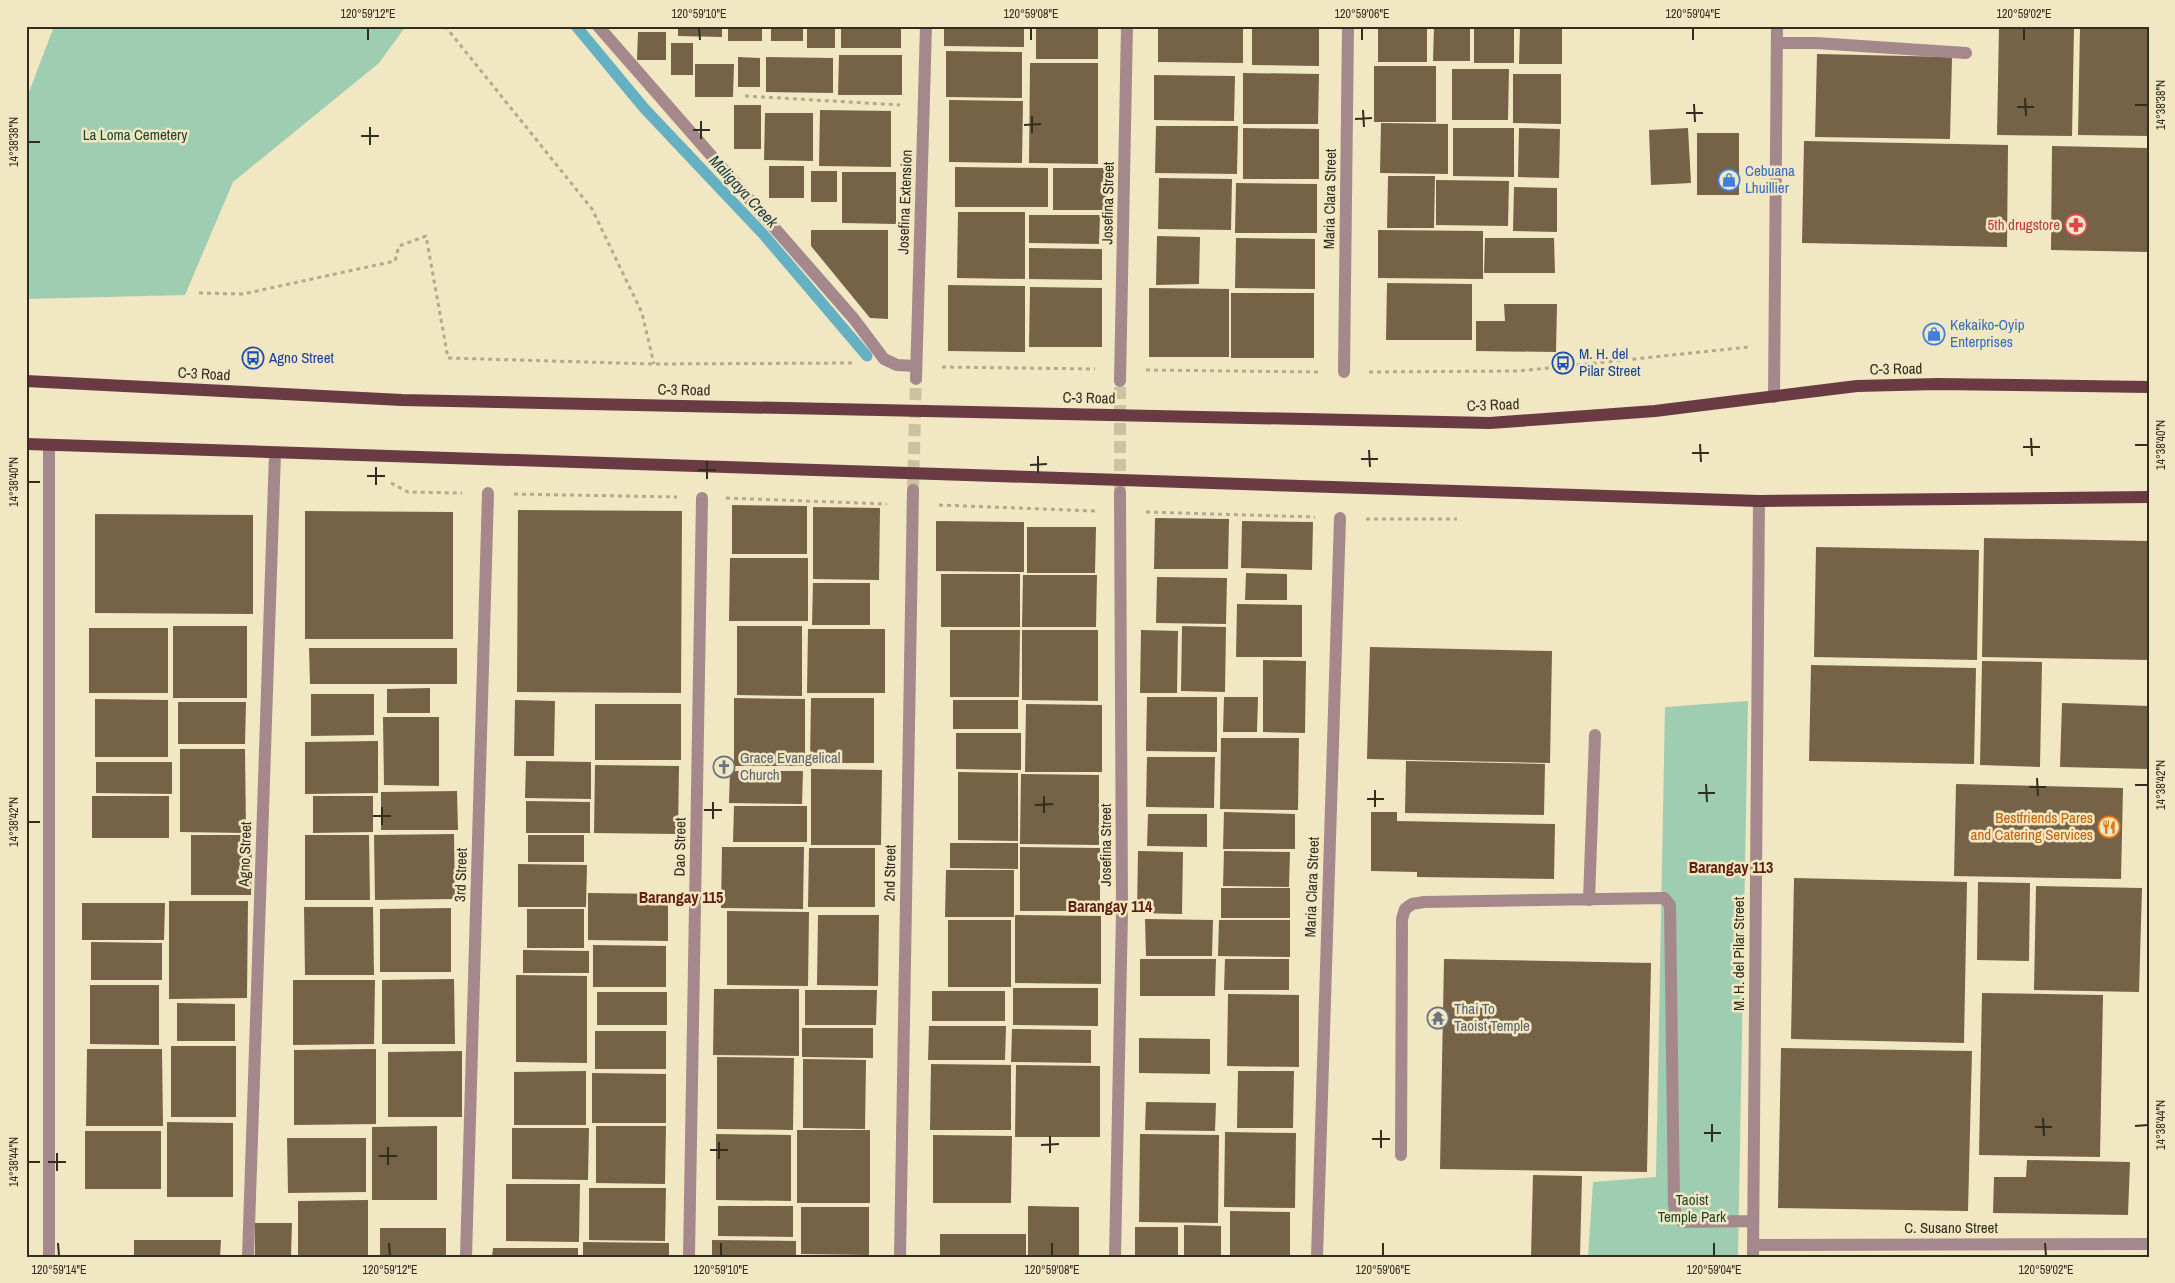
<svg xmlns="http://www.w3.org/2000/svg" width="2175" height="1283" font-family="'Archivo Narrow',sans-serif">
	<rect width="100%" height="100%" fill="#f1e7c3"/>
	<path fill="#9fcdb1" d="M54 26H406L379 63 233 182 185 295 26 299V100Z
		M1748 701 1738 1257H1588L1593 1182 1656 1177 1665 707Z"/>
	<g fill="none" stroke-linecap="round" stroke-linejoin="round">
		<path stroke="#65b0c3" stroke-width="11" d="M576 26 644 108 764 235 867 356"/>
	</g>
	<path fill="#766347" d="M678 26H722V37L678 36Z
		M728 26H762V41H728Z
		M771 26H803V41H771Z
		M807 26H835V48H807Z
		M841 26H901V48H841Z
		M944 26H1024V47L944 46Z
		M1036 26H1098V59H1036Z
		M1158 26H1243V63L1158 62Z
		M1252 26H1319V66L1252 65Z
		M1378 26H1427V62H1378Z
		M1434 26H1470V61H1433Z
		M1474 26H1514V63H1474Z
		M1520 26H1562V64H1519Z
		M1999 27 2074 28 2072 136 1997 135Z
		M2080 27 2149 28V136L2078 135Z
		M638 32H666V60H637Z
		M671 43H693V75H671Z
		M946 51 1022 52V98L946 97Z
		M1817 54 1952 57 1950 139 1815 137Z
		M839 55H902V95H838Z
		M738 57 760 58V87H738Z
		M766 57 833 58V93L766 92Z
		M1030 63H1098V164L1029 163Z
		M695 64H734L733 97H695Z
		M1374 66H1436V122H1374Z
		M1452 69H1509L1508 120H1452Z
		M1243 73 1319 74 1318 124H1243Z
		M1513 74H1561V124L1513 123Z
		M1154 75 1235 76 1234 121 1154 120Z
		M949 100 1023 101 1022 163 949 162Z
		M734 105H761V149H734Z
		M820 110 891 111V167L819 166Z
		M765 113H813V161L764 160Z
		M1381 123 1448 124V174L1380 173Z
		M1156 126H1238L1237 174 1155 173Z
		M1243 128 1319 129V179H1243Z
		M1453 128H1514V177L1453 176Z
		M1519 128 1560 129 1559 178 1518 177Z
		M1688 128 1691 183 1651 185 1649 130Z
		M1697 133H1739V195H1697Z
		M1804 141 2008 145 2007 247 1802 243Z
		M2052 146 2149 148V252L2051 250Z
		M769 166H804V198H769Z
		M955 167 1048 168V207H955Z
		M1053 168H1107L1106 210H1053Z
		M811 171H837V202H811Z
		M842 172H896V224L842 223Z
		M1388 176H1435L1434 228H1387Z
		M1159 178 1232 179 1231 230 1158 229Z
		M1436 180 1509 181 1508 226 1436 225Z
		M1236 183 1317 184V233H1235Z
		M1514 187 1557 188V232L1513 231Z
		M958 212H1025V279L957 278Z
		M1029 215H1100L1099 244 1029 243Z
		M811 230H888V319L870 318 811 246Z
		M1378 230 1483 231V279L1378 278Z
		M1157 236 1200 237 1199 284 1156 285Z
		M1236 238 1315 239V289L1235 288Z
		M1485 238H1554L1555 273H1484Z
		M1029 248 1102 249V280L1029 279Z
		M1387 283 1472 284V340H1386Z
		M948 285 1025 286V352L948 351Z
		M1030 287 1102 288V347H1029Z
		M1149 288 1229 289V357H1149Z
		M1231 293H1314V358H1231Z
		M1504 304H1557L1556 352 1476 351V321H1505Z
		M732 505 807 506V554H732Z
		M813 507 880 508 879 580 813 579Z
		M518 510 682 511 681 693 517 692Z
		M305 511 453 512V639H305Z
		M95 514 253 515V614L95 613Z
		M1155 518 1229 519 1228 569H1154Z
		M936 521 1024 522V572L936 571Z
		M1242 521 1313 522 1312 570 1241 568Z
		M1027 527H1096L1095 573H1027Z
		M1984 538 2149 541V660L1982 657Z
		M1816 547 1979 550 1977 660 1814 657Z
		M730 558H808V621H729Z
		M1246 573 1287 574V600H1245Z
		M941 574H1020V627H941Z
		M1023 575H1097L1096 627H1022Z
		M1157 577 1227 578 1226 624 1156 623Z
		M813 583H870V625H812Z
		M1237 604 1302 605V657H1236Z
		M26 608 29 609V666H26Z
		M173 626H247V698H173Z
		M737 626H802V696L737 695Z
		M1182 626 1226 627 1225 692 1181 691Z
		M89 628H168V693H89Z
		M808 629H885V693H807Z
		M950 630H1020L1019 697H950Z
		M1022 630H1098V701L1022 700Z
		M1141 630 1178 631 1177 693H1140Z
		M1370 647 1552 651 1550 763 1367 759Z
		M309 648H457V684H310Z
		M1263 660 1306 661 1305 733 1263 732Z
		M1982 661 2042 662 2040 767 1980 765Z
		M1811 665 1976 668 1974 764 1809 761Z
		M26 679H28V715H26Z
		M430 688V713H387V689Z
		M311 694H374V735L311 736Z
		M1147 697H1217V752L1146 751Z
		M1224 697H1258L1257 732H1223Z
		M734 698 805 699V766H734Z
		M811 698H874V763H810Z
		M95 699 168 700V757H95Z
		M515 700 555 701 554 756H514Z
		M953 700H1018V729H953Z
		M178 702H246L245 744H178Z
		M2062 703 2149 706V769L2060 767Z
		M595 704H681V760H595Z
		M1026 704 1102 705V772H1025Z
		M383 717H439V786L384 785Z
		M956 733H1021V770L956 769Z
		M1221 738H1299L1298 810 1220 809Z
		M378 741V793L305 794V742Z
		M180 749H245L246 833 180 832Z
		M1147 757H1215L1214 808 1146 807Z
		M526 761 591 762V799L525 798Z
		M1406 761 1545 764 1544 815 1405 813Z
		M96 762H172V794L96 793Z
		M595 765 679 766 678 834 594 833Z
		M811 769 882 770 881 845H811Z
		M730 771H803L802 804 729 803Z
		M958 772 1018 773V841L958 840Z
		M1021 774 1099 775V845L1020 844Z
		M1956 784 2123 788 2121 879 1954 876Z
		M457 791 458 830H381V792Z
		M92 796H169V838H92Z
		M313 796H373V832L313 833Z
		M526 801 590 802V833H526Z
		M734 806H807V842H733Z
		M1224 812 1295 814V849H1223Z
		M1371 812H1397V821L1555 824 1554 879 1417 877V872L1371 871Z
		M1148 814H1207V847L1147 846Z
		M454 834 455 899 375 900 374 835Z
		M191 835H252L251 895H191Z
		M305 835H369L370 900H305Z
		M528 835H584V862H528Z
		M950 843H1018V869L950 868Z
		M722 847H804L803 909 721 908Z
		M1020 847 1100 848V911H1020Z
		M809 848H875V907H808Z
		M1138 851 1183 852 1182 914 1137 913Z
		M1224 851 1290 852 1289 887 1223 886Z
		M518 864 587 865 586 907H518Z
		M946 870H1014V917H945Z
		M1794 878 1967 882 1964 1043 1791 1039Z
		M1978 882 2030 883 2029 961 1977 960Z
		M2036 886 2142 888 2139 992 2034 990Z
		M1221 888H1290V918H1221Z
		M588 893 668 894V941L588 940Z
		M169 901H248L247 998 169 999Z
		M82 903H165L164 940H82Z
		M304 907H373L374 975H305Z
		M451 908V972H380V909Z
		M527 909H584V948H527Z
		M727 911 809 912 808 986 727 985Z
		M818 915H879L878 986 817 985Z
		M1015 915 1101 916V984L1015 983Z
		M1145 919 1213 920 1212 956H1146Z
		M948 920H1011V987H948Z
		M1219 920H1290V957L1218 956Z
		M91 942 162 943V980H91Z
		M593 945 666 946V987H593Z
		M523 950 589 951V973H523Z
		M1140 959H1216L1215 996H1140Z
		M1225 959H1289V990H1224Z
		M1444 959 1651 963 1647 1172 1440 1169Z
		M516 975 587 976V1063L516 1062Z
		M454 979 455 1044H382V980Z
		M293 980H375L374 1044 293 1045Z
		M90 985H159V1045L90 1044Z
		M1013 988H1098V1026L1013 1025Z
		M714 989H799V1056L713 1055Z
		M805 990H877L876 1025H805Z
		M932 991H1005V1021H932Z
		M597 992H667V1025H597Z
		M1982 993 2103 995 2100 1157 1979 1155Z
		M1228 994 1299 995V1067L1227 1066Z
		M177 1003 235 1004V1041H177Z
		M929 1026H1006L1005 1060H928Z
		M802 1028H873V1058L802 1057Z
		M1012 1029 1091 1030V1063L1011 1062Z
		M595 1031H666V1069H595Z
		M1139 1038 1210 1039V1074L1139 1073Z
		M171 1046H236V1117H171Z
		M1781 1048 1972 1051 1968 1211 1778 1208Z
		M87 1049H162L163 1126H86Z
		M376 1049V1124L294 1125V1050Z
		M462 1051V1117H388V1052Z
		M717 1057 794 1058 793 1130 717 1129Z
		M803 1059 866 1060 865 1129 803 1128Z
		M931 1064 1011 1065V1130H930Z
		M1016 1065 1100 1066V1137H1015Z
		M586 1071V1125H514V1072Z
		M1238 1071H1294L1293 1128H1237Z
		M592 1073 666 1074V1123H592Z
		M1146 1102 1216 1103 1215 1131 1145 1130Z
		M167 1122 233 1123V1197H167Z
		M437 1126V1200H372V1127Z
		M596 1126H666L665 1184 596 1183Z
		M512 1128H589L588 1180 512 1179Z
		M797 1130H870V1203H797Z
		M85 1131H161V1189H85Z
		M1225 1132 1296 1133 1295 1208 1224 1207Z
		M716 1134 791 1135V1201L716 1200Z
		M1140 1134 1219 1135 1218 1223 1139 1222Z
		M933 1135 1012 1136 1011 1203H933Z
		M287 1138H366V1192L288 1193Z
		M2027 1160 2130 1162 2128 1215 1993 1213 1994 1177H2026Z
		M1533 1175 1582 1176 1580 1257H1531Z
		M506 1184H580L579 1242 506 1241Z
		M589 1188H666L665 1241 589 1240Z
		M368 1200V1257H298V1201Z
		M718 1206H793V1237L718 1236Z
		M1028 1206 1079 1207V1257H1028Z
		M801 1207H869V1255L801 1254Z
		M1230 1211 1290 1212V1257H1230Z
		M255 1223H292L291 1257H255Z
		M1184 1225 1221 1226V1257H1184Z
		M1135 1227H1178V1257H1135Z
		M380 1228H446V1257H380Z
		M940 1234H1026V1257H940Z
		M134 1240H221L220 1257H134Z
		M712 1240 796 1241V1257H712Z
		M583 1242 669 1243V1257H583Z
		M493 1248H578V1257H492Z"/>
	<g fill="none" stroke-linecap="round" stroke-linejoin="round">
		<path stroke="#cbc2a2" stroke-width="12" stroke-dasharray="12 6" stroke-linecap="butt" d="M1120 489V381
			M913 490 916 379"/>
		<path stroke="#b2aa8d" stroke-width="3" stroke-dasharray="4 4" stroke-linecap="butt" d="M445 26 592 209 642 313 654 364
			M745 96 900 105
			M199 293 243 294 395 261 399 246 426 236 448 358 654 364 854 363
			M942 367 1095 369
			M1146 370 1318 372
			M1369 372 1519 371 1749 347
			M391 483 408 492 462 493
			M514 494 677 497
			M726 498 887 504
			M939 505 1095 511
			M1146 512 1315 517
			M1366 519H1457"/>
		<path stroke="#a5888b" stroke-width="12" d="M598 26 854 319 884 359 897 365 916 366
			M1777 43H1816L1966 53
			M1344 372 1348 26
			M916 379 926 26
			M1120 381 1127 26
			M1774 397 1777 26
			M1589 900 1595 735
			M1401 1155 1402 919 1405 909 1412 904 1424 902 1664 898 1670 905 1674 1204 1676 1217 1683 1222 1753 1221
			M1753 1245 2149 1244
			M49 1257V445
			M248 1257 275 453
			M466 1257 488 493
			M689 1257 702 498
			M900 1257 913 490
			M1115 1257 1122 912 1120 492
			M1317 1257 1340 518
			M1753 1257 1759 501"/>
		<path stroke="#6a3b42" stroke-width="12" d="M26 381 402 400 1490 423 1655 411 1857 386 1937 384 2149 387
			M26 444 1759 501 2149 497"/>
	</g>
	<path fill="none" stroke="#312d1f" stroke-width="2" d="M368 28V40M699 28 700 40M1031 28V40M1362 28V40M1693 28V40M2024 28V40M2025 98 2026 116M1694 104 1695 122M2135 105H2148M2017 107H2034M1363 110 1364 127M1686 113H1703M1032 116V133M1355 119 1372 118M701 121V139M1024 125 1041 124M370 127V145M693 130H710M361 136H379M28 142H40M2031 438 2032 456M1700 444 1701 462M2135 445H2148M2023 447H2040M1369 450 1370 467M1692 453H1709M1038 456V473M1361 459H1378M707 461V479M1030 465 1047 464M376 467V485M698 470H716M367 476H385M28 482H40M2037 778 2038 796M1706 784 1707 802M2135 785H2148M2029 787H2046M1375 790V807M1698 793H1715M1044 796V813M1367 799H1384M713 802V819M1035 805 1053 804M382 807V825M704 810H722M373 816H391M28 822H40M2043 1118 2044 1136M1712 1124V1142M2135 1126 2148 1125M2035 1127H2052M1381 1130V1148M1704 1133H1721M1050 1136V1153M1372 1139H1390M719 1142V1159M1041 1145 1059 1144M388 1147V1165M710 1150H728M57 1153V1171M379 1156H397M28 1162H40M48 1162H66M58 1243 59 1256M389 1243 390 1256M721 1243V1256M1052 1243V1256M1383 1243V1256M1714 1243V1256M2045 1243 2046 1256"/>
	<defs>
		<g id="shop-ring" transform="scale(1.125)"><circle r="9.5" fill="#f1e7c3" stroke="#3f7fe0" stroke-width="1.5"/><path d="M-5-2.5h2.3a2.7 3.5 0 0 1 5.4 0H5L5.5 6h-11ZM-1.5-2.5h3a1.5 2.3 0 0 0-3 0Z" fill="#3f7fe0"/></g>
		<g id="pharmacy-ring" transform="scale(1.125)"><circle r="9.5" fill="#f1e7c3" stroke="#e0444e" stroke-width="1.5"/><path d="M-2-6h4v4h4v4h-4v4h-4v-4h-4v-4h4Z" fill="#e0444e"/></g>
		<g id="bus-ring" transform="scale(1.125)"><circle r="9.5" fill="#f1e7c3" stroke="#1a4fb4" stroke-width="1.5"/><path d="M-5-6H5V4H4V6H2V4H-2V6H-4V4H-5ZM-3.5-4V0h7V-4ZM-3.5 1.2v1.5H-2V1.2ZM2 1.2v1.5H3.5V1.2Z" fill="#1a4fb4"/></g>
		<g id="church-ring" transform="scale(1.125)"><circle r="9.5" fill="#f1e7c3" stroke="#6b7280" stroke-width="1.5"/><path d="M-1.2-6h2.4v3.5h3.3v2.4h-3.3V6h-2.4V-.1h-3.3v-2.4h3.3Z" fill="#6b7280"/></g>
		<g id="restaurant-ring" transform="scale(1.125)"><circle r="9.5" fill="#f1e7c3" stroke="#e8710a" stroke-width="1.5"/><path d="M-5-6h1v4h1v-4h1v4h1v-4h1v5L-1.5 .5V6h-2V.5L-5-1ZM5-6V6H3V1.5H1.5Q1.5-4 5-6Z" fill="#e8710a"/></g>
		<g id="temple-ring" transform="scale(1.125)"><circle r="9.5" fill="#f1e7c3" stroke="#6b7280" stroke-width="1.5"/><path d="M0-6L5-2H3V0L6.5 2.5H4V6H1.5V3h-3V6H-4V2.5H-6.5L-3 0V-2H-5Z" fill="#6b7280"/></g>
	</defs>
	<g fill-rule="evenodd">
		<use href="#shop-ring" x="1729" y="180"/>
		<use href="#pharmacy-ring" x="2076" y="225"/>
		<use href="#shop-ring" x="1934" y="334"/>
		<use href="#bus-ring" x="253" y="358"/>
		<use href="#bus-ring" x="1563" y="363"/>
		<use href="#church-ring" x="724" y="767"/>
		<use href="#restaurant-ring" x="2109" y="827"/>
		<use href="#temple-ring" x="1438" y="1018"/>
	</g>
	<g text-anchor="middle" stroke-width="5" stroke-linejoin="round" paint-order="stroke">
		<g font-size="15" fill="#18462f" stroke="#f1e7c3">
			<text x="135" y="140">La Loma Cemetery</text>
			<text x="1692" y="1205">Taoist<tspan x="1692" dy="17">Temple Park</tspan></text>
		</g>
		<g font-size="15" fill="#366cbe" stroke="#f1e7c3" text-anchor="start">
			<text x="1745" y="176">Cebuana<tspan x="1745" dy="17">Lhuillier</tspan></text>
			<text x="1950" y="330">Kekaiko-Oyip<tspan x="1950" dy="17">Enterprises</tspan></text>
		</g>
		<g font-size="15" fill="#312d1f" stroke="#f1e7c3">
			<text transform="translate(1330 199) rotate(-89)" y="5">Maria Clara Street</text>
			<text transform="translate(905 202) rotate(-88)" y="5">Josefina Extension</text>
			<text transform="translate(1108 203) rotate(-89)" y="5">Josefina Street</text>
			<text transform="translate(1896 369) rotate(-1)" y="5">C-3 Road</text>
			<text transform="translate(204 374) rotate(3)" y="5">C-3 Road</text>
			<text transform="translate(684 390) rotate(1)" y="5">C-3 Road</text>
			<text transform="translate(1089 398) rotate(1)" y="5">C-3 Road</text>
			<text transform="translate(1493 405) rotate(-2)" y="5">C-3 Road</text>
			<text transform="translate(1106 845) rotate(-90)" y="5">Josefina Street</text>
			<text transform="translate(680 847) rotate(-89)" y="5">Dao Street</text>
			<text transform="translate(245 854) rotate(-88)" y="5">Agno Street</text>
			<text transform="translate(890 873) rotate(-89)" y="5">2nd Street</text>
			<text transform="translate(461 875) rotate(-88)" y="5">3rd Street</text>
			<text transform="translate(1312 887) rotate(-88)" y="5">Maria Clara Street</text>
			<text transform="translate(1739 954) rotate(-90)" y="5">M. H. del Pilar Street</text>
			<text x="1951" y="1233">C. Susano Street</text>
		</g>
		<g font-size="15" fill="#be3a42" stroke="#f1e7c3" text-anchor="end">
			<text x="2060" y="230">5th drugstore</text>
		</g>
		<g font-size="15" fill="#164399" stroke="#f1e7c3" text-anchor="start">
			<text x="1579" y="359">M. H. del<tspan x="1579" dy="17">Pilar Street</tspan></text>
			<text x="269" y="363">Agno Street</text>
		</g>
		<g font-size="15" fill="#5b616d" stroke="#f1e7c3" text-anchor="start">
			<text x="740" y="763">Grace Evangelical<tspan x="740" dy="17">Church</tspan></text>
			<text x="1454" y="1014">Thai To<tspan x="1454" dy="17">Taoist Temple</tspan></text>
		</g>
		<g font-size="15" fill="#c56008" stroke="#f1e7c3" text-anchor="end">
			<text x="2093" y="823">Bestfriends Pares<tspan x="2093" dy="17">and Catering Services</tspan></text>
		</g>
		<g font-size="16" font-style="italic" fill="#163a43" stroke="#f1e7c3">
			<text transform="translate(744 191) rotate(47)" y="6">Maligaya Creek</text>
		</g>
		<g font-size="16" font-weight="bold" fill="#5e1c0c" stroke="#f1e7c3">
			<text x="1731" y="873">Barangay 113</text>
			<text x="681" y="903">Barangay 115</text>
			<text x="1110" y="912">Barangay 114</text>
		</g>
	</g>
	<rect width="2175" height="1283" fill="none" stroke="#f1e7c3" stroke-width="55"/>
	<rect x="28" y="28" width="2120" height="1228" fill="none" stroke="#312d1f" stroke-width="2"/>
	<g font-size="12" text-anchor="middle" fill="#312d1f">
		<text x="368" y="18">120°59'12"E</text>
		<text x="699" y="18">120°59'10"E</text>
		<text x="1031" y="18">120°59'08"E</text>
		<text x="1362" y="18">120°59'06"E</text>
		<text x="1693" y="18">120°59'04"E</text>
		<text x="2024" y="18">120°59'02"E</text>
		<text transform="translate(2161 105) rotate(-90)" y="4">14°38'38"N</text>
		<text transform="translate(14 142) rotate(-90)" y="4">14°38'38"N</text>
		<text transform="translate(2161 445) rotate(-90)" y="4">14°38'40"N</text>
		<text transform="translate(14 482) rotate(-90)" y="4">14°38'40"N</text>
		<text transform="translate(2161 785) rotate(-90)" y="4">14°38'42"N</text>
		<text transform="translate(14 822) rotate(-90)" y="4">14°38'42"N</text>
		<text transform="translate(2161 1125) rotate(-90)" y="4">14°38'44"N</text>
		<text transform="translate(14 1162) rotate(-90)" y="4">14°38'44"N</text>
		<text x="59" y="1274">120°59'14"E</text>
		<text x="390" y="1274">120°59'12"E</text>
		<text x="721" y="1274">120°59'10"E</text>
		<text x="1052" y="1274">120°59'08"E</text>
		<text x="1383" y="1274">120°59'06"E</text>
		<text x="1714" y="1274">120°59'04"E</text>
		<text x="2046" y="1274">120°59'02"E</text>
	</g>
</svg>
